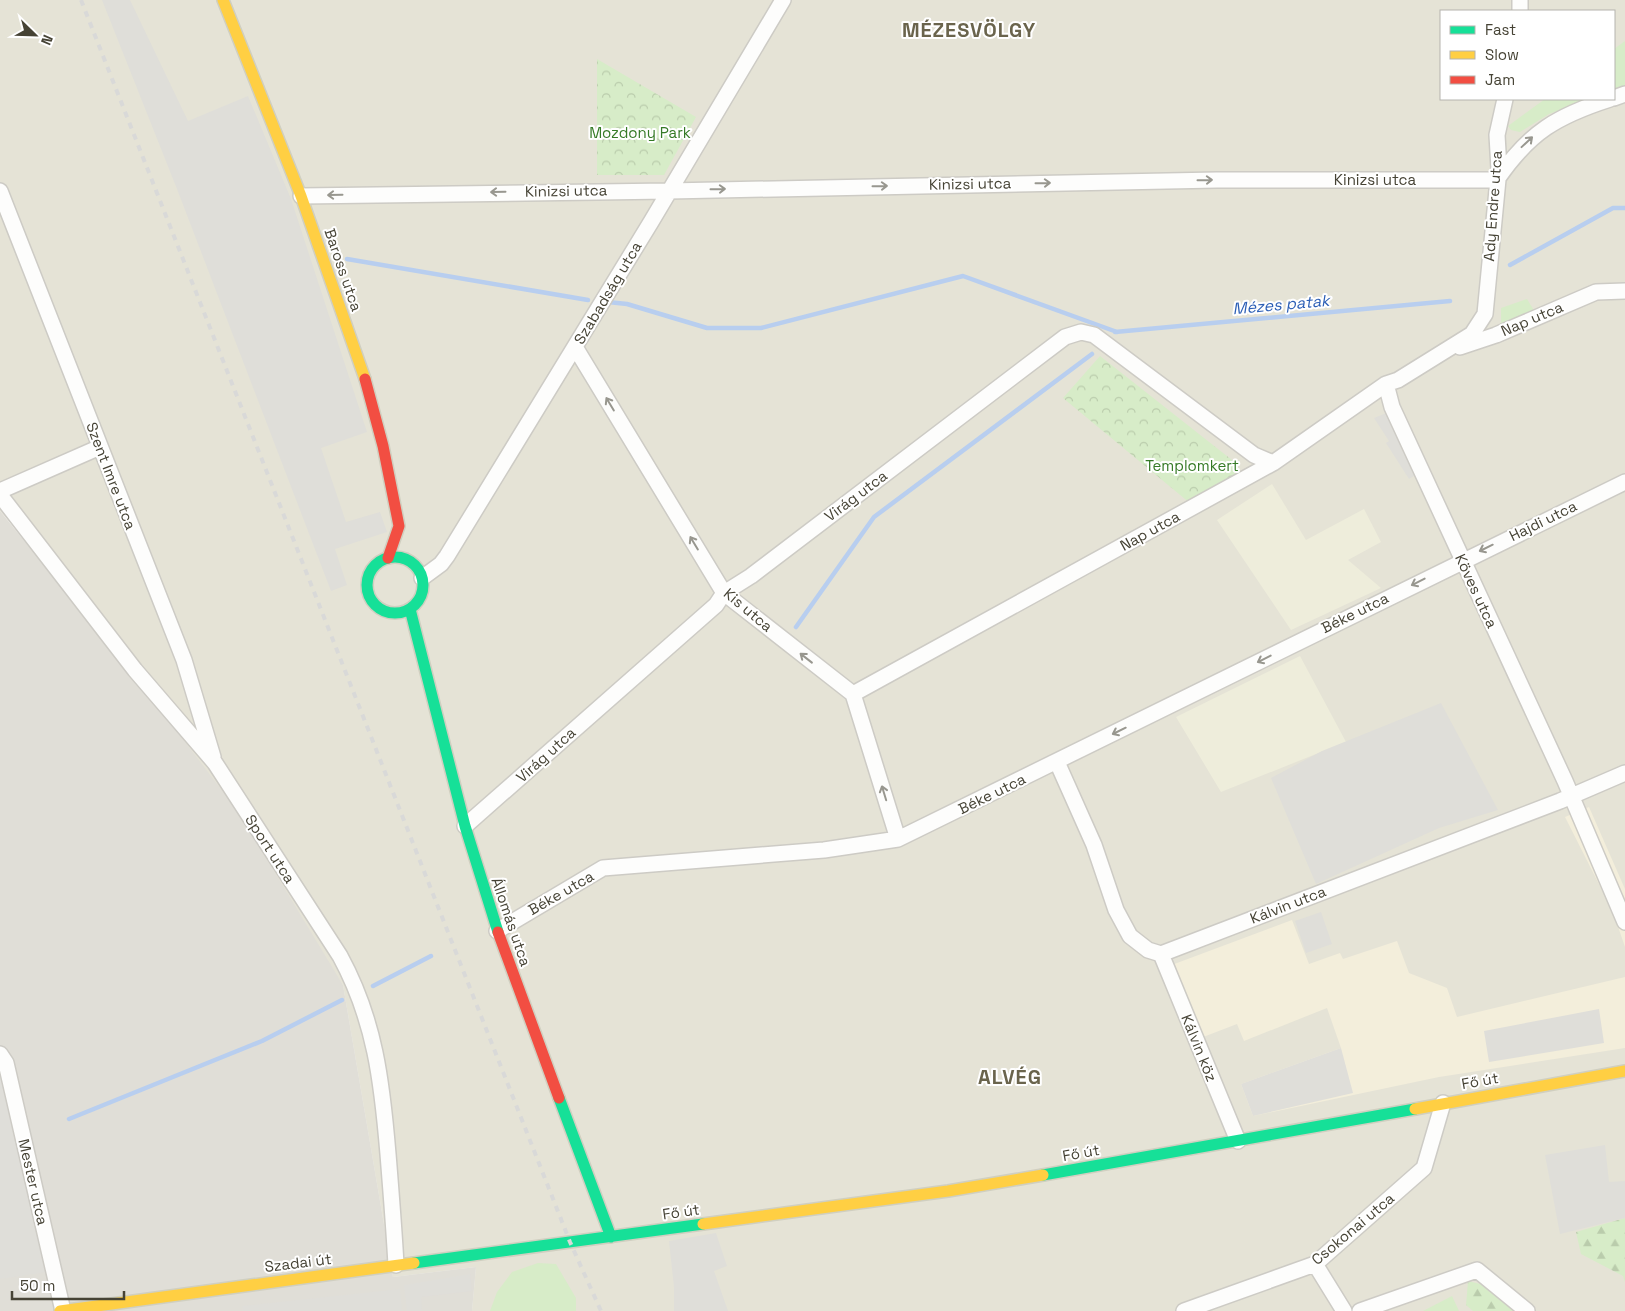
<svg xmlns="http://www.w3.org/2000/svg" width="1625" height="1311" font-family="'Space Grotesk',sans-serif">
	<defs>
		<pattern id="forest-firs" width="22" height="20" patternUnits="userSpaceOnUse" patternTransform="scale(1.25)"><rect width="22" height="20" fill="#d7ecc8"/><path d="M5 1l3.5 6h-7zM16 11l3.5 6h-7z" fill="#baccac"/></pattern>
		<pattern id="park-crowns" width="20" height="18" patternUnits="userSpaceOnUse" patternTransform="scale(1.25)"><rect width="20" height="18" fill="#d7ecc8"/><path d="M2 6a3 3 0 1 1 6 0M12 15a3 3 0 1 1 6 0" fill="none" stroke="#baccac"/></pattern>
	</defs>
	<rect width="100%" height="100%" fill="#f0efe9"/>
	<path fill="#e5e3d6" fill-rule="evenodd" d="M0 0H1625V1311H472L476 1267 393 1277 343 985 17 530 0 511ZM1441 11H1614V99H1441Z"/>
	<path fill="#f3eedb" d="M1589 807 1625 889V947L1613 912 1565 817Z
		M1292 920 1309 964 1340 953 1343 959 1397 941 1409 973 1447 988 1457 1017 1625 977V1048L1439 1077 1253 1116 1241 1084 1341 1048 1327 1008 1244 1041 1237 1024 1198 1039 1169 966Z"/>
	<path fill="#e0ded7" d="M0 511 156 704 237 810 343 985 393 1277 476 1267 472 1311H0Z"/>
	<path fill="#eeeddb" d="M1272 484 1306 540 1364 509 1381 542 1348 560 1381 588 1291 630 1217 520Z
		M1300 656 1346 742 1221 792 1176 717Z"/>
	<path fill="#d7ecc8" d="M1625 41V87L1614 91V49Z
		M1545 99H1590L1549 114 1520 132 1511 130 1508 126Z
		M1527 299 1535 312 1497 330 1501 322V308Z
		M538 1263 556 1264 576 1298V1311H490L497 1292 512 1272Z
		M1452 1296 1459 1311H1423Z"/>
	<path fill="url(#forest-firs)" d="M1625 1218V1282L1623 1276 1581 1254 1576 1232Z
		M1468 1281 1484 1285 1514 1311H1473L1466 1305Z"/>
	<path fill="url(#park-crowns)" d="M597 59 696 117 664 175H597Z
		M1100 356 1232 460 1236 466V476L1191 504 1063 398Z"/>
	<path fill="#dfded9" d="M102 0H130L188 121 248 96 291 199 367 432 321 448 346 522 380 512 387 532 335 549 347 585 331 591 177 189Z
		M1394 410 1422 471 1409 479 1386 443 1389 441 1374 418Z
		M1441 703 1498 810 1439 828 1316 884 1271 778 1322 751Z
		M1321 912 1332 944 1306 953 1295 921Z
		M1599 1009 1604 1043 1489 1062 1484 1031Z
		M1341 1048 1353 1093 1253 1116 1241 1084Z
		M0 1054 54 1271 0 1279Z
		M1605 1145 1609 1182 1625 1181V1218L1560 1234 1545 1155Z
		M716 1233 727 1266 714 1271 728 1311H674V1287L669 1241Z
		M470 1274 472 1291 421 1297 422 1311H407L404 1285Z
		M400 1289 402 1311H243L242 1306Z"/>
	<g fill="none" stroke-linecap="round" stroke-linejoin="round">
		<path stroke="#b8ceef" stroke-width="4.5" d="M347 259 588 300
			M1510 265 1613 208H1625
			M608 302 627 304 707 328H761L963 276 1117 332
			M1115 332 1450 301
			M796 627 874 517 1092 354
			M373 986 431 956
			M69 1119 262 1041 342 1000"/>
		<g stroke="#cdcbc5" stroke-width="18">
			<path id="street" d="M1520 0V11
				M1614 98 1625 94
				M1498 178C1530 132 1557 116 1610 99
				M0 191 184 660 213 757
				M301 196 669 191 1217 180H1497
				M575 347 724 593 853 694 898 839
				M1460 347 1496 335 1596 292 1625 291
				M1386 384 1392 407 1565 781 1625 922
				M0 491 100 447
				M0 495 135 670 215 763 340 956C375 1020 382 1082 388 1154 391 1191 394 1228 396 1265
				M422 578 441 564 447 556 651 222 783 0
				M853 694 1273 463 1386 384 1398 380 1472 334 1485 314 1499 169 1497 135 1505 99
				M1057 762 1094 845 1116 910 1130 936 1148 950 1161 954 1560 801 1625 773
				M465 826 716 605 724 593 751 576 1065 337 1081 332 1094 335 1254 455 1273 463
				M497 931 603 868 824 850 898 839 1625 482
				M1161 954 1238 1141
				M0 1054 6 1063 63 1311
				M1315 1264 1344 1311
				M1184 1311 1315 1264 1424 1168 1443 1103
				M1360 1311 1477 1270 1527 1311"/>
		</g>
		<g stroke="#d0cfc0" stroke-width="14">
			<path id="fast" d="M367 585a28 28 0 1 1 56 0a28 28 0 1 1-56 0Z
				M410 609 465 826 498 932
				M559 1098 611 1237
				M1043 1175 1415 1109
				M414 1263 703 1224"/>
		</g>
		<g stroke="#d0cfc0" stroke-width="14">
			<path id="slow" d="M223 0 301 196 365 379
				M1415 1109 1625 1071
				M703 1224 948 1191 1043 1175
				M60 1311 414 1263"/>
		</g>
		<g stroke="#d0cfc0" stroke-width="14">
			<path id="jam" d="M365 379 383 446 399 526 388 558
				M498 932 559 1098"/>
		</g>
		<use href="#street" stroke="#fdfdfc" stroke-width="15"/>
		<use href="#fast" stroke="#16e098" stroke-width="11"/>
		<use href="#slow" stroke="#ffcf43" stroke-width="11"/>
		<use href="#jam" stroke="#f24e42" stroke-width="11"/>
		<path stroke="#d9d9d8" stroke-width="4" stroke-dasharray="6 6" stroke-linecap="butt" d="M81 0 570 1242 601 1311"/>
	</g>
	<defs><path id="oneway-shaft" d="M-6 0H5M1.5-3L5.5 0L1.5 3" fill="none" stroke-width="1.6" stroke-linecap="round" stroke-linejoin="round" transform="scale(1.25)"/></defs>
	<g stroke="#98978f">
		<use href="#oneway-shaft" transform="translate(1527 142) rotate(-43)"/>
		<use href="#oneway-shaft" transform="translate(1205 180) rotate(-1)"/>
		<use href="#oneway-shaft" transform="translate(1043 183) rotate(-1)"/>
		<use href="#oneway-shaft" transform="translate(880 186) rotate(-1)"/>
		<use href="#oneway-shaft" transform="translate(718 189) rotate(-1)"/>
		<use href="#oneway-shaft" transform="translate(498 192) rotate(179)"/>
		<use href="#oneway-shaft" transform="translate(335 195) rotate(179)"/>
		<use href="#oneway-shaft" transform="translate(610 404) rotate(-121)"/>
		<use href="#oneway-shaft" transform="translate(694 543) rotate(-121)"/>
		<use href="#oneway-shaft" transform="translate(1486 548) rotate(154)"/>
		<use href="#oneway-shaft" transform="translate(1418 582) rotate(153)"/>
		<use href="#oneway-shaft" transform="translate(806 658) rotate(-142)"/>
		<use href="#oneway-shaft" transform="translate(1264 659) rotate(153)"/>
		<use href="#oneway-shaft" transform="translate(1119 731) rotate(154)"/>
		<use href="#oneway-shaft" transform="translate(884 793) rotate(-107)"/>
	</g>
	<g text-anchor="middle" stroke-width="4" stroke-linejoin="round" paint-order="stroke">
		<g font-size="15" fill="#357a26" stroke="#fff">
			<text x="640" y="138">Mozdony Park</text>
			<text x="1192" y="471">Templomkert</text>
		</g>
		<g font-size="15" fill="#464335" stroke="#fff">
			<text x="1375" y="185">Kinizsi utca</text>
			<text transform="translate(970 184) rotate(-1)" y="5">Kinizsi utca</text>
			<text transform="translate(566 191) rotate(-1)" y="5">Kinizsi utca</text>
			<text transform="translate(1493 206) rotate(-86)" y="5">Ady Endre utca</text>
			<text transform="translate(343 270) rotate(71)" y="5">Baross utca</text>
			<text transform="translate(608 293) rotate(-59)" y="5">Szabadság utca</text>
			<text transform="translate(1532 319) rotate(-23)" y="5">Nap utca</text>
			<text transform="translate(111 476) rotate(69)" y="5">Szent Imre utca</text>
			<text transform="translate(856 496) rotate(-37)" y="5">Virág utca</text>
			<text transform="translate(1543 521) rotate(-26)" y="5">Hajdi utca</text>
			<text transform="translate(1150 531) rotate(-29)" y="5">Nap utca</text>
			<text transform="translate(1476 591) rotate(65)" y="5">Köves utca</text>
			<text transform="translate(748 610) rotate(40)" y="5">Kis utca</text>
			<text transform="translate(1355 613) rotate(-26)" y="5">Béke utca</text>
			<text transform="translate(546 755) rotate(-42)" y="5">Virág utca</text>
			<text transform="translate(992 794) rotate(-26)" y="5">Béke utca</text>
			<text transform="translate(270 849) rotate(57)" y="5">Sport utca</text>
			<text transform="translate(561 893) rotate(-30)" y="5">Béke utca</text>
			<text transform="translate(1288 905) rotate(-21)" y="5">Kálvin utca</text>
			<text transform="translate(511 922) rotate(71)" y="5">Állomás utca</text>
			<text transform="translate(1199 1048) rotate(68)" y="5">Kálvin köz</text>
			<text transform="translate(1480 1081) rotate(-10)" y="5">Fő út</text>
			<text transform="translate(1081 1153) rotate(-10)" y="5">Fő út</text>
			<text transform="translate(33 1182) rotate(77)" y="5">Mester utca</text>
			<text transform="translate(681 1212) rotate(-8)" y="5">Fő út</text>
			<text transform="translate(1353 1229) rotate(-40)" y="5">Csokonai utca</text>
			<text transform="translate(298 1263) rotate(-7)" y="5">Szadai út</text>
		</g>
		<g font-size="16" font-style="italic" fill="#2b5eb5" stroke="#fff">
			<text transform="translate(1281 304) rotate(-5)" y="6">Mézes patak</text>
		</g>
		<g font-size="20" font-weight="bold" letter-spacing="1" fill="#6a644c" stroke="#fff">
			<text x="969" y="37">MÉZESVÖLGY</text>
			<text x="1010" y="1084">ALVÉG</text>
		</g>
	</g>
	<rect x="1440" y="10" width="175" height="90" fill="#ffffff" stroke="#b5b4ae"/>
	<rect x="1450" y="26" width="25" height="8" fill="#16e098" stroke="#b5b4ae"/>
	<text x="1485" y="35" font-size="15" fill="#464335">Fast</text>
	<rect x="1450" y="51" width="25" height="8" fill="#ffcf43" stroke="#b5b4ae"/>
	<text x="1485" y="60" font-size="15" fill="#464335">Slow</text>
	<rect x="1450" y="76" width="25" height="8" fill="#f24e42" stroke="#b5b4ae"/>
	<text x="1485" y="85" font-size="15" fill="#464335">Jam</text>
	<g transform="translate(35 35) rotate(113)" stroke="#ffffff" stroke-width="4" paint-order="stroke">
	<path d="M0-4L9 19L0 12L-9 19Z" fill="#464335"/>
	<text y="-8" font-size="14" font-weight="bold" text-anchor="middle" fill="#464335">N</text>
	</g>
	<path d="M12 1291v8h112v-8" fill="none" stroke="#464335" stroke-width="2.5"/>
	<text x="20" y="1291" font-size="15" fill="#464335" stroke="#ffffff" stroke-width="4" paint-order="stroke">50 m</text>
</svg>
